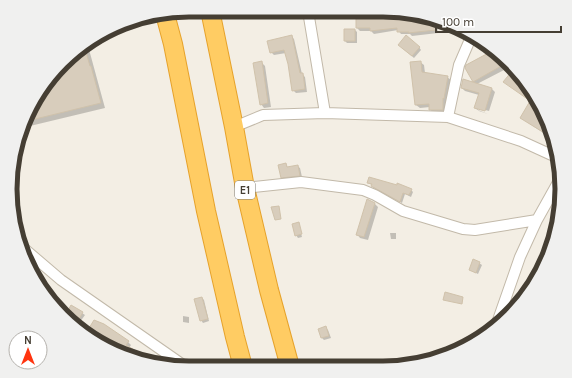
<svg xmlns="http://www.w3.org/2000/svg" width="572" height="378" font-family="Karla,sans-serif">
	<rect width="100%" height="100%" fill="#f3eee4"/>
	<path fill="#0003" d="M385 11 407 12 437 21 438 33 412 36 410 34H401L398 30 374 34 371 31H360L357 28 385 14Z
		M355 30 357 32V43H347L345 41Z
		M291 36 294 39 302 74 305 77 307 92 296 93 293 90 289 64 286 53 274 55 271 52Z
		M87 42 105 108 30 126 26 121 25 118 47 80Z
		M401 47H419L421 50 414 58Z
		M495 51 498 54 506 69 477 84 492 89 495 92 489 111 478 108V110L488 114 479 111 475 108 479 95 465 91 462 88 476 84 473 81 467 65Z
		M261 62 265 66 271 107 264 108 261 104Z
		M420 62 424 65 425 73 447 77 451 80 447 101H446V113H433L430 109V107L420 108 416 105Z
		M517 76 539 103 537 106 544 110 551 138 521 118 531 101Z
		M286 165 288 168 297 166 300 168 302 177 284 179 282 177Z
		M368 183 411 190 413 192 411 197 405 194 402 203 374 188 372 185Z
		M375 204 378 207 368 240 360 238 357 234Z
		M298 223 302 237 298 238 296 235Z
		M390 233H396V239H391Z
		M479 263 482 265 478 274 470 270Z
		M202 298 204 300 209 321 203 323 201 320Z
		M72 306 85 315 80 322 67 314Z
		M183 316 189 317V323L183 322Z
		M326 328 328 330 331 338 324 340 322 338Z
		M87 333 128 342 131 345 129 348 136 351 139 355 138 356 147 361 110 350Z
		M338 363 349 367H337Z"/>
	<path fill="#d8cdbc" stroke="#d0c2ab" d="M384 11 407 12 434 20 436 30 408 33 409 32H397V28L370 31V28H356V14L384 13Z
		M344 29H355V41H344Z
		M292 35 300 73H303L305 89 292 91 288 64 284 50 270 53 267 41Z
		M406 35 420 47 412 56 398 45Z
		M84 45 90 66H91L101 103 23 122 47 80Z
		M494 50 503 65 473 82 465 68 466 65Z
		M262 61 268 103 260 105 253 63Z
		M421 61 422 72 448 76 444 99 443 98V110H429V104L415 105 410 62Z
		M512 71 516 73 540 106V107L544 110 551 137 520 118 530 101 539 107 503 82Z
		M463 79 492 88 485 111 474 108 479 93 461 88Z
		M286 163 287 167 298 165 300 176 281 178 278 165Z
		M369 177 397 185V183L412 189 409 195 403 193 400 202 371 186 372 184 367 183Z
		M367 199 375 203 364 237 356 235Z
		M279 206 281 219 275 220 271 207Z
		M299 222 302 234 295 236 292 224Z
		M473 259 480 262 476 273 469 270Z
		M445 292 463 297 462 304 443 300Z
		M202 297 208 319 200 321 194 299Z
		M71 305 83 312 78 321 66 314Z
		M94 320 104 324 129 341 126 345 136 351 133 357 110 350 86 333Z
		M326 326 329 336 321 338 318 329Z"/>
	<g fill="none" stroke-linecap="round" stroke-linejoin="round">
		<g stroke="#c2b9a9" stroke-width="12">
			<path id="minor" d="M308 11 325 113
				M448 117 459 65 472 35
				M234 127 263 115 325 113 448 117 521 141 556 157
				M245 188 301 182 363 190 375 195 403 211 463 229 475 230 537 220
				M20 245 61 280 186 367
				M497 323 520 257 537 220 561 177"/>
		</g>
		<g stroke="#e6a22b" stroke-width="20">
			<path id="motorway" d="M210 10 234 127 245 188 269 290 290 367
				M165 14 173 44 206 211 235 337 243 367"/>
		</g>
		<use href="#minor" stroke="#fff" stroke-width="10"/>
		<use href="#motorway" stroke="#ffcc63" stroke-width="18"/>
	</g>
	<g text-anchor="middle" stroke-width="4" stroke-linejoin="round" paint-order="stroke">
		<rect fill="#fff" stroke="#7d7870" stroke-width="1" x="235" y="181" width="20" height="18" rx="3"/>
		<g font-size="11" font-weight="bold" fill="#453e33">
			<text x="245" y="194">E1</text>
		</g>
	</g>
	<path d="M0 0H572V378H0ZM189 17H383A172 172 0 0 1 555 189V189A172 172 0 0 1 383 361H189A172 172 0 0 1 17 189V189A172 172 0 0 1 189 17Z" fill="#f0f0ef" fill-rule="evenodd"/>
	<path fill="none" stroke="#453e33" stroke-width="5" d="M189 17H383A172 172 0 0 1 555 189V189A172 172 0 0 1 383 361H189A172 172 0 0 1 17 189V189A172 172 0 0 1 189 17Z"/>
	<g transform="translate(28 350)"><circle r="19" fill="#ffffff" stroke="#b5b2ad"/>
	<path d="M0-3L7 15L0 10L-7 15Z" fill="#ff340f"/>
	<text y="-6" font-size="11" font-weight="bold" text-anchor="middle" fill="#453e33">N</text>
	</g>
	<path d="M436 26v6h125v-6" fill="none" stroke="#453e33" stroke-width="2"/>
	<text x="442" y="26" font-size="12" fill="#453e33" stroke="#ffffff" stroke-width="3" paint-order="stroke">100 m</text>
</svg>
